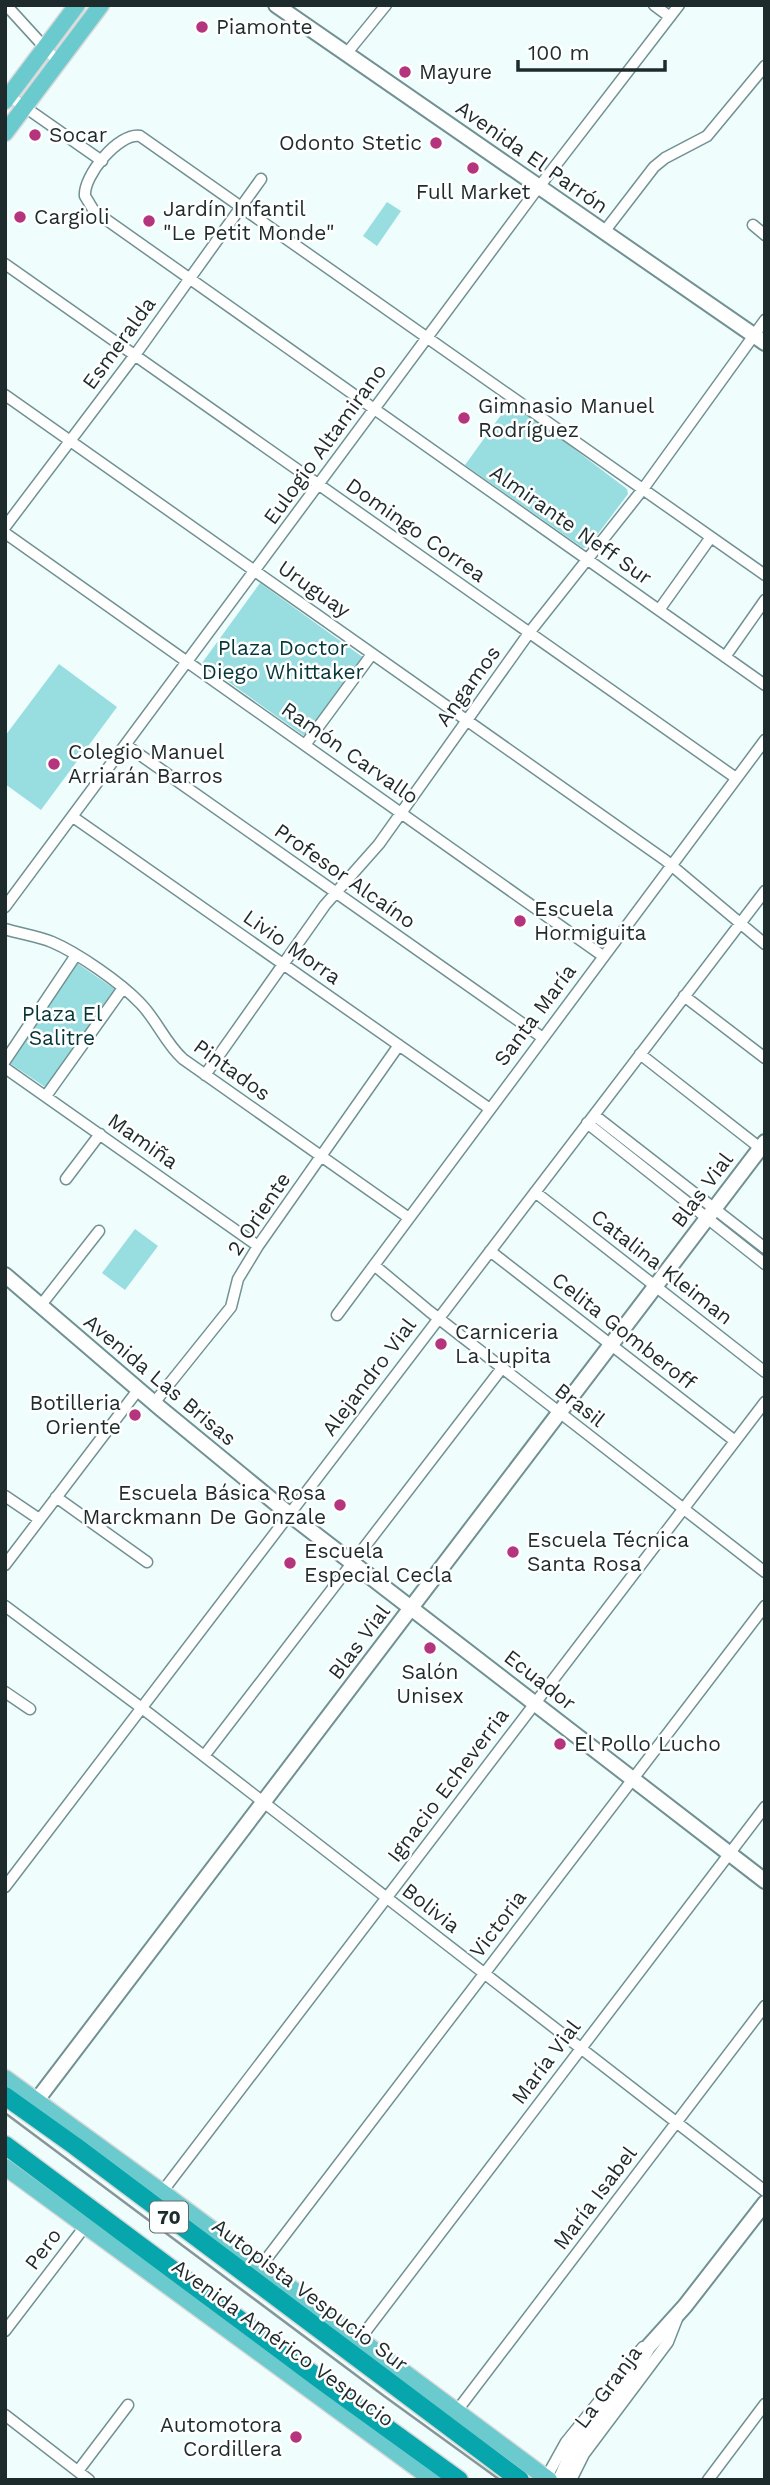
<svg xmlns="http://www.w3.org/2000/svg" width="770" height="2485" font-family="'Work Sans',sans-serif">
	<rect width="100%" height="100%" fill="#effdfd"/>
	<path fill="#98dee1" d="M387 202 401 211 377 246 363 236Z
		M511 401 627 489 628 494 588 547 583 548 465 465Z
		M260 583 364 658 307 738 202 663Z
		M59 664 117 707 41 810 5 784V736Z
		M77 963 116 990 48 1089 8 1062Z
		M135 1229 158 1246 125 1290 102 1273Z"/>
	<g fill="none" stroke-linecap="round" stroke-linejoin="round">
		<g stroke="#719193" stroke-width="13">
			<path id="street" d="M6 5 58 62
				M654 5 670 17
				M346 54 386 5
				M9 96 102 161
				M753 225 765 235
				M604 232 654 167 665 158 707 136 765 66
				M5 264 736 778
				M5 395 665 860 765 944
				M5 527 135 355 261 179
				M5 533 603 956
				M765 575 140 136C119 132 83 176 85 196L94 211 765 685
				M659 610 711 537
				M725 657 765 600
				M126 745 543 1038
				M305 745 372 654
				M73 817 490 1109
				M5 907 532 196 679 5
				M5 929C21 934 37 936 52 942 78 953 121 983 140 1003 157 1020 165 1043 183 1059L409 1218
				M684 996 765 1058
				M640 1054 764 1151
				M5 1061 76 955
				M5 1068 258 1246
				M205 1075 325 905 379 844 529 633 643 489 765 320
				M46 1096 123 988
				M594 1115 765 1248
				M587 1123 765 1264
				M66 1179 100 1134
				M535 1192 765 1372
				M490 1251 735 1441
				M374 1265 429 1311 765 1572
				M41 1305 99 1231
				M337 1315 765 740
				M154 1403 231 1307 238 1279 258 1246 399 1045
				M5 1496 39 1519
				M56 1497 147 1562
				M5 1565 138 1390
				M5 1606 151 1715 765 2191
				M5 1692 30 1709
				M204 1756 502 1368
				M5 1887 765 891
				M162 2192 765 1402
				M261 2266 765 1606
				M5 2331 86 2225
				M359 2340 765 1807
				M456 2412 765 2006
				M5 2415 89 2480
				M78 2471 128 2405
				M546 2478 566 2442 643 2347
				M571 2480 584 2454 668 2342 677 2319
				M708 2480 765 2404"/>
		</g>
		<g stroke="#719193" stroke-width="18">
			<path id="secondary" d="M276 5 765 343
				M5 1275 160 1408 289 1514 765 1881
				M37 2100 765 1142
				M632 2375 648 2347 685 2306 765 2203
				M562 2476 573 2451 638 2368"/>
		</g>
		<g stroke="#d6d9d9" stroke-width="19">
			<path id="primary" d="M5 101 77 5
				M5 133 101 5
				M5 2078 162 2192 549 2480
				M5 2167 433 2480"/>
		</g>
		<g stroke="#d6d9d9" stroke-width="21">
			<path id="highway" d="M5 2096 75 2146 520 2480
				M5 2145 322 2381 459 2480"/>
		</g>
		<use href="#street" stroke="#fff" stroke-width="10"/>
		<use href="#secondary" stroke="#fff" stroke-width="14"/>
		<use href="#primary" stroke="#6acacd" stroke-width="16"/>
		<use href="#highway" stroke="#06a6ac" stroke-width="18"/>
		<path stroke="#899697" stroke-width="2.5" d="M5 2113 384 2396 500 2480"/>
	</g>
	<g fill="#b5347e" stroke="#fff" stroke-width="2.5">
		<circle cx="202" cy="27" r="7"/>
		<circle cx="405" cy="72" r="7"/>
		<circle cx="35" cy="135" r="7"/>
		<circle cx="436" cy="143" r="7"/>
		<circle cx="473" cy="168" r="7"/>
		<circle cx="20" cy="217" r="7"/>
		<circle cx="149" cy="221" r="7"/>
		<circle cx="464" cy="418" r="7"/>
		<circle cx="54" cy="764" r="7"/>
		<circle cx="520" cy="921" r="7"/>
		<circle cx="441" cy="1344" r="7"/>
		<circle cx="135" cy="1415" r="7"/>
		<circle cx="340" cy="1505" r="7"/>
		<circle cx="513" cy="1552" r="7"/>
		<circle cx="290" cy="1563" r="7"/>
		<circle cx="430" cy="1648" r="7"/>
		<circle cx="560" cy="1744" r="7"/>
		<circle cx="296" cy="2437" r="7"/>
	</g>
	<g text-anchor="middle" stroke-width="5" stroke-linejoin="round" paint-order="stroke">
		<rect fill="#fff" stroke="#626b6b" stroke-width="2" x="150" y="2201.5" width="38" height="31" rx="5"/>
		<g font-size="19" font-weight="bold" fill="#1e2b2c">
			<text x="169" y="2224">70</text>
		</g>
		<g font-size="21" fill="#1e2b2c" stroke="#fff" text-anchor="start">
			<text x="216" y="34">Piamonte</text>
			<text x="419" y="79">Mayure</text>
			<text x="49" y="142">Socar</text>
			<text x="422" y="150" text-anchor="end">Odonto Stetic</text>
			<text x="473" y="199" text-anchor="middle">Full Market</text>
			<text x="163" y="216">Jardín Infantil<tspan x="163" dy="24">"Le Petit Monde"</tspan></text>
			<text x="34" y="224">Cargioli</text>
			<text x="478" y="413">Gimnasio Manuel<tspan x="478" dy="24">Rodríguez</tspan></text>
			<text x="68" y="759">Colegio Manuel<tspan x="68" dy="24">Arriarán Barros</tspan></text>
			<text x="534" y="916">Escuela<tspan x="534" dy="24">Hormiguita</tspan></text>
			<text x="455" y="1339">Carniceria<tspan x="455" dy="24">La Lupita</tspan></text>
			<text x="121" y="1410" text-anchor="end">Botilleria<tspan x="121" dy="24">Oriente</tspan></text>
			<text x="326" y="1500" text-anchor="end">Escuela Básica Rosa<tspan x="326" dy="24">Marckmann De Gonzale</tspan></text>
			<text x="527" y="1547">Escuela Técnica<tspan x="527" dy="24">Santa Rosa</tspan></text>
			<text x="304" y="1558">Escuela<tspan x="304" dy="24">Especial Cecla</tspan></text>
			<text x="430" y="1679" text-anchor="middle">Salón<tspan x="430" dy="24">Unisex</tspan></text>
			<text x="574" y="1751">El Pollo Lucho</text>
			<text x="282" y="2432" text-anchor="end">Automotora<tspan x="282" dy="24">Cordillera</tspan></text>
		</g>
		<g font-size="21" fill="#1e2b2c" stroke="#fff">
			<text transform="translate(532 157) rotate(35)" y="7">Avenida El Parrón</text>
			<text transform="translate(119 343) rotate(-54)" y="7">Esmeralda</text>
			<text transform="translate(325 444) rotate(-54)" y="7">Eulogio Altamirano</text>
			<text transform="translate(571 525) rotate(35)" y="7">Almirante Neff Sur</text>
			<text transform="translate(416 530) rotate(35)" y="7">Domingo Correa</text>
			<text transform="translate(314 589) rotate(35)" y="7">Uruguay</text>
			<text transform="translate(468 686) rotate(-54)" y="7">Angamos</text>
			<text transform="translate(350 753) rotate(35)" y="7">Ramón Carvallo</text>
			<text transform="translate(345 876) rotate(35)" y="7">Profesor Alcaíno</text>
			<text transform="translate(292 947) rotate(35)" y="7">Livio Morra</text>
			<text transform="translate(535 1015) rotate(-53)" y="7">Santa María</text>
			<text transform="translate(232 1070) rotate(36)" y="7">Pintados</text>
			<text transform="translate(143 1141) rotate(35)" y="7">Mamiña</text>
			<text transform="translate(702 1190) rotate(-53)" y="7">Blas Vial</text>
			<text transform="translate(259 1214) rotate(-56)" y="7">2 Oriente</text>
			<text transform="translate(662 1267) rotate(38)" y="7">Catalina Kleiman</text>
			<text transform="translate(624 1331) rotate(38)" y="7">Celita Gomberoff</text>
			<text transform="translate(369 1377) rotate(-53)" y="7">Alejandro Vial</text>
			<text transform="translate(160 1380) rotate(40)" y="7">Avenida Las Brisas</text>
			<text transform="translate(580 1405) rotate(38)" y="7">Brasil</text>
			<text transform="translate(359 1642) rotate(-53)" y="7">Blas Vial</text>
			<text transform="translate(540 1680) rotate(38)" y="7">Ecuador</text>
			<text transform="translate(448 1785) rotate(-53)" y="7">Ignacio Echeverria</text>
			<text transform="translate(431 1908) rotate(38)" y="7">Bolivia</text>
			<text transform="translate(498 1924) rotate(-53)" y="7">Victoria</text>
			<text transform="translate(546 2062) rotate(-53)" y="7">María Vial</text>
			<text transform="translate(595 2198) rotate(-53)" y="7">María Isabel</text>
			<text transform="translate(43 2249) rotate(-53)" y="7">Pero</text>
			<text transform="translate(310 2295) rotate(37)" y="7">Autopista Vespucio Sur</text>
			<text transform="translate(283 2343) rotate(36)" y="7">Avenida Américo Vespucio</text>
			<text transform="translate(608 2387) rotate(-53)" y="7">La Granja</text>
		</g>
		<g font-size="21" fill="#043638" stroke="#fff">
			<text x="283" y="655">Plaza Doctor<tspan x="283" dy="24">Diego Whittaker</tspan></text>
			<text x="62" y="1021">Plaza El<tspan x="62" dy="24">Salitre</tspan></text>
		</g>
	</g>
	<rect width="770" height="2485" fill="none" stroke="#1e2b2c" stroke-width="14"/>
	<path d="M518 60v10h147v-10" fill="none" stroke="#1e2b2c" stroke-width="3.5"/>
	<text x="528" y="60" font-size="21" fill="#1e2b2c" stroke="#ffffff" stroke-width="5" paint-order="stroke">100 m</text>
</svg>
